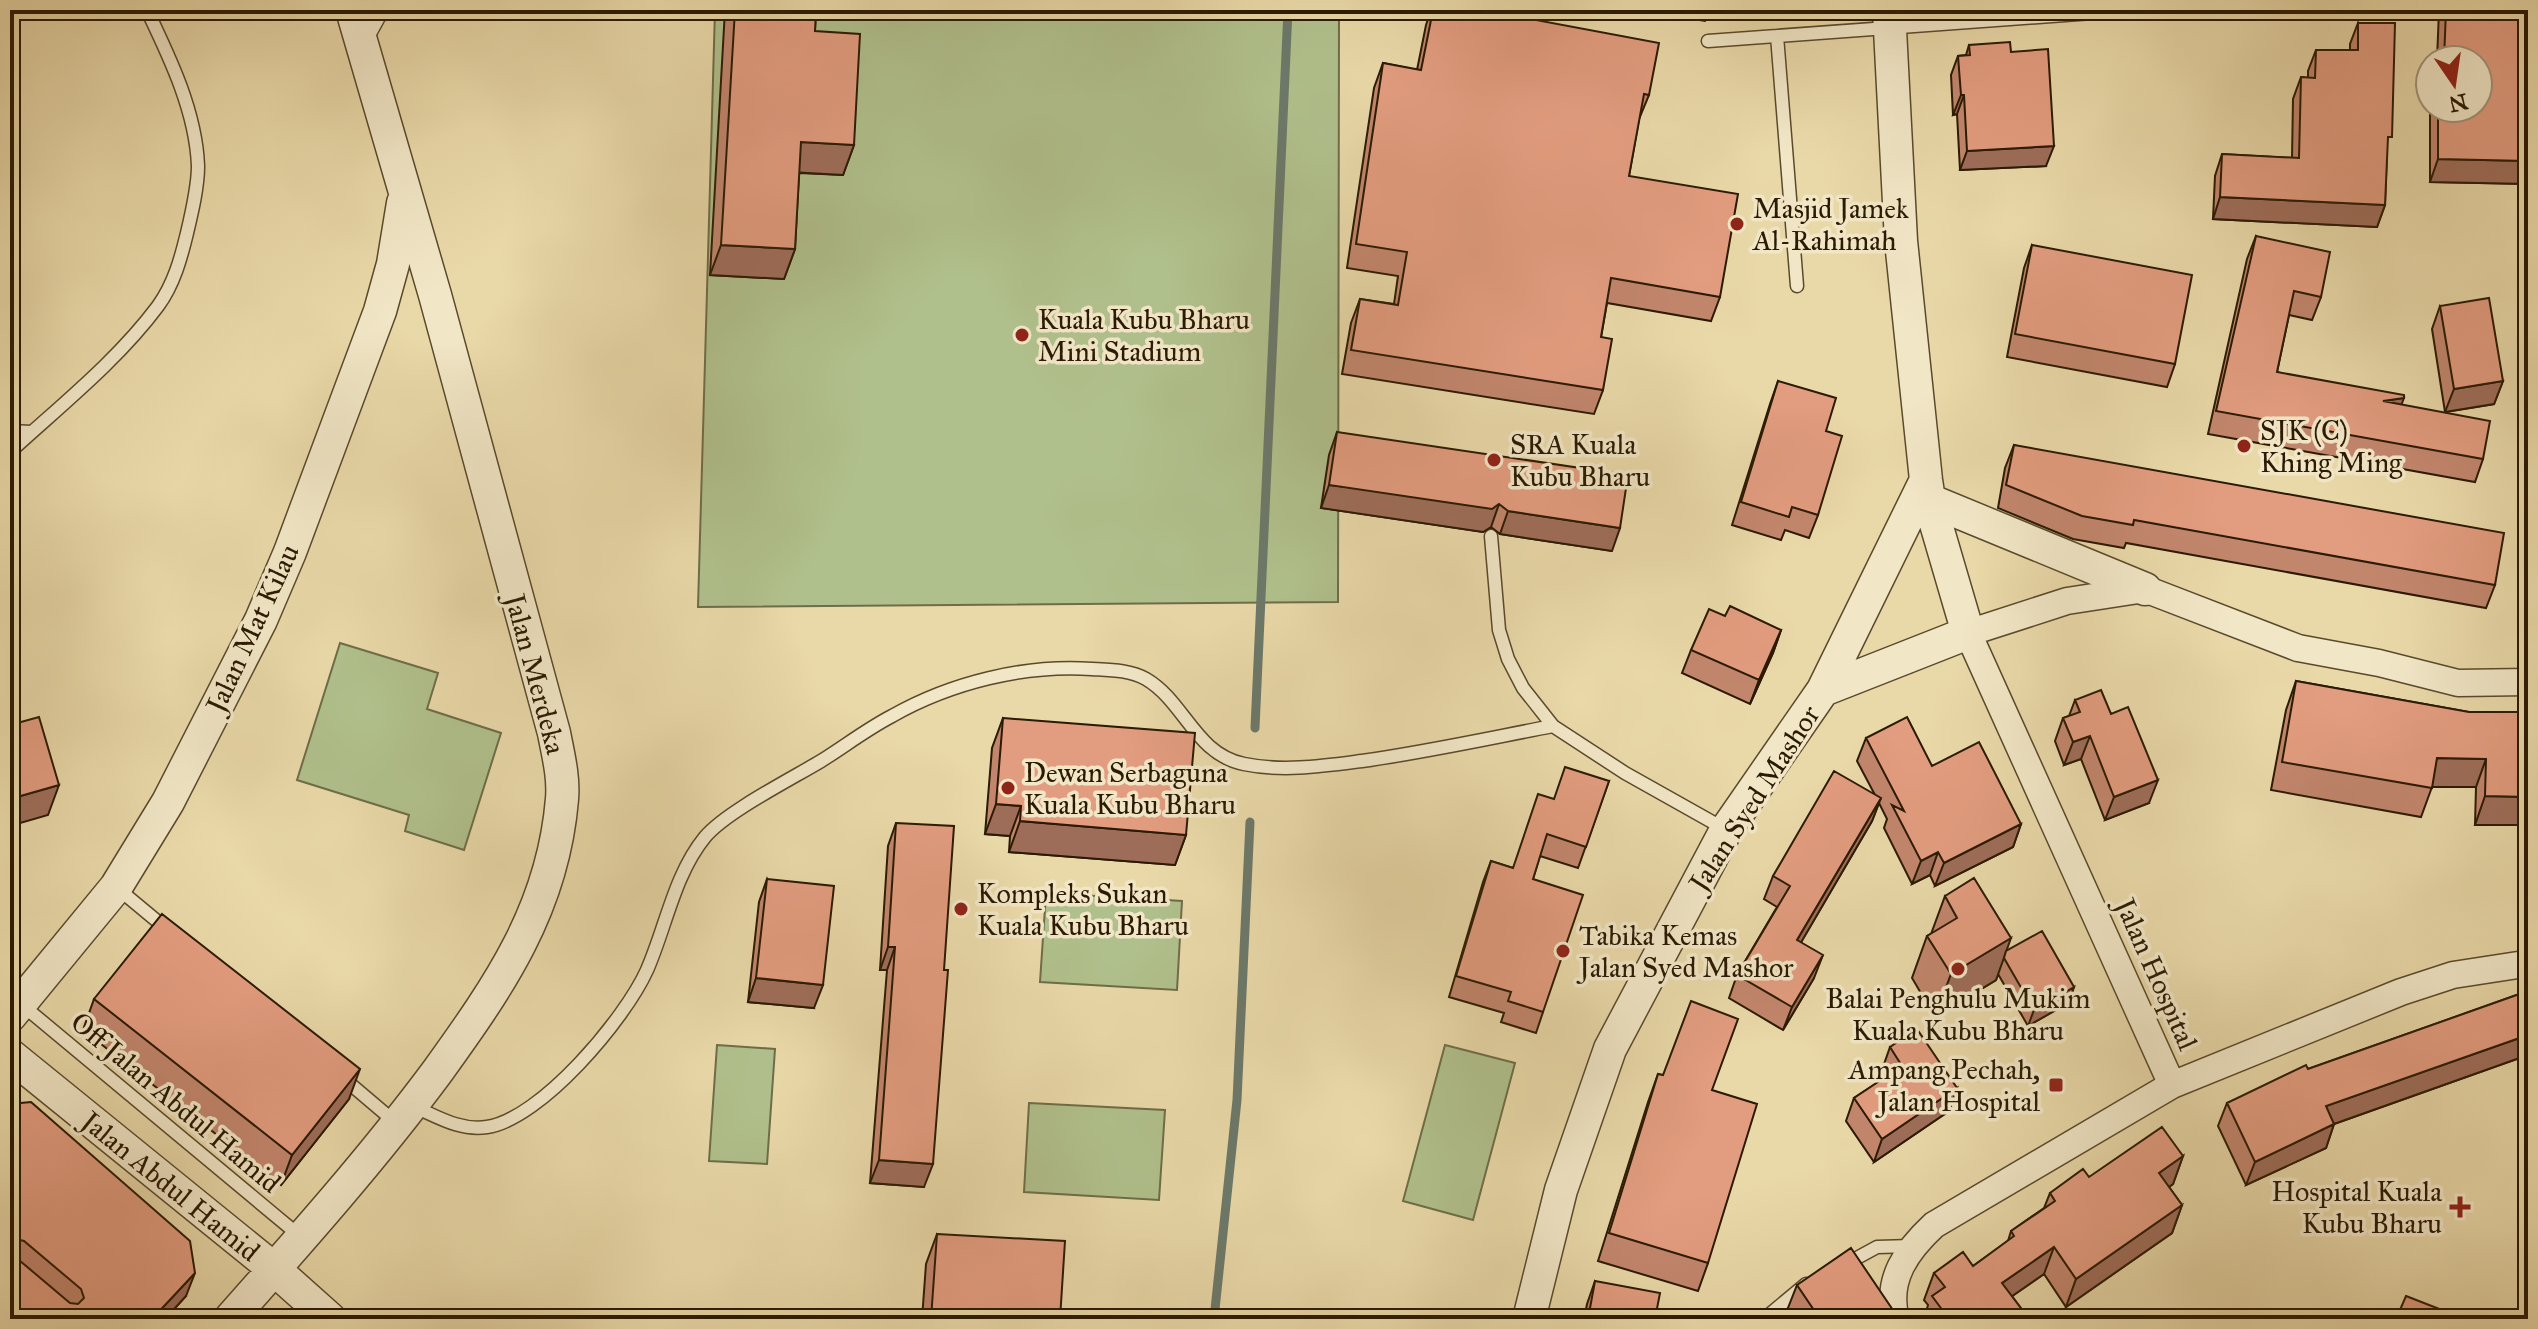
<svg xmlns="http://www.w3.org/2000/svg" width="2538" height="1329" font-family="'IM FELL Great Primer',serif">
	<rect width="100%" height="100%" fill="#e9d8a8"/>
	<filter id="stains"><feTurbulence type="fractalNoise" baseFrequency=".0025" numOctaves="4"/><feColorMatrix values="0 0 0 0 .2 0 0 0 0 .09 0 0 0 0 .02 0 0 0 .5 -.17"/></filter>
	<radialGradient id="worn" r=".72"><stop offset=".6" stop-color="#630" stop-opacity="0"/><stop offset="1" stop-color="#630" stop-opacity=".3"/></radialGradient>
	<path fill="#b0c08c" stroke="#6e6d48" stroke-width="2" d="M715 10H1339L1338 602 698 607Z
		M340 643 438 673 427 709 501 733 464 850 405 831 409 815 297 780Z
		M1046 893 1182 901 1177 990 1040 982Z
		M717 1045 775 1049 767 1164 709 1161Z
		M1445 1045 1515 1063 1473 1220 1403 1201Z
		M1029 1103 1165 1110 1159 1200 1024 1192Z"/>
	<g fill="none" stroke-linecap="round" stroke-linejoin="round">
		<path stroke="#6c796a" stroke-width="9" d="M1255 728 1288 10
			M1214 1319 1237 1100 1250 822"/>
		<g stroke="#5a4a2c" stroke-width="15">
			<path id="service" d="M1777 36 1797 286
				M367 39 383 10
				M1708 41 2133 10
				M10 431 31 432
				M10 452C60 406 117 361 158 306 174 284 181 258 187 233 192 212 198 187 198 166 196 112 170 58 147 10
				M1491 536 1499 630 1508 659 1523 688 1553 726 1625 773 1723 828
				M116 887 169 931
				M21 1004 301 1237
				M342 1077 395 1122
				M415 1107C438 1117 460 1131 487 1127 541 1119 625 1019 647 970 666 927 674 875 705 837 726 812 791 779 821 761 845 746 867 729 892 716 950 683 1025 664 1092 669 1111 670 1130 670 1146 679 1185 702 1195 754 1244 764 1283 772 1323 766 1362 761 1426 752 1490 738 1553 726
				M1844 1265 1877 1247 1912 1246
				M1764 1319 1806 1284"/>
		</g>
		<g stroke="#5a4a2c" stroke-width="29">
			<path id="minor" d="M2172 1085 1968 633 2067 601 2145 589 2298 648 2379 663 2458 683 2528 682
				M1896 1319C1885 1280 1907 1250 1934 1225L2172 1085 2401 992 2453 975 2518 965 2528 966"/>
		</g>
		<g stroke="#5a4a2c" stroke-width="35">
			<path id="tertiary" d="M1929 500 2145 589
				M1823 690 1926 480
				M10 1016 116 887 168 802 261 620 290 552 380 311 393 264 403 203
				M10 1055 274 1269 330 1319
				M230 1319C301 1239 373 1158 437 1072 499 986 553 909 562 799 564 777 558 754 554 733L435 295 352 10
				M1529 1319 1561 1190 1610 1049 1726 830 1823 690 1968 633 1929 500 1926 480 1901 241 1889 10"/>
		</g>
		<use href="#service" stroke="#f1e6c6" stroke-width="12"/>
		<use href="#minor" stroke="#f1e6c6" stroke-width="26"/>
		<use href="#tertiary" stroke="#f1e6c6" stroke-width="32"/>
	</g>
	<path fill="#c2866d" stroke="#2b1a03" stroke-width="2" d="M725 10H816L815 31 854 145 843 175 799 173 795 249 784 279 710 275Z
		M1431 10H1483L1649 95 1639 119 1629 176 1720 297 1711 321 1607 303 1601 337 1603 390 1594 414 1342 374 1351 323 1360 299 1394 304 1398 276 1347 268 1374 88 1383 63 1417 70 1426 25Z
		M1635 10H1709L1705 21Z
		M2439 10H2528V184L2430 182V112L2432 108H2478V60H2437Z
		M2358 23 2387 151 2385 205 2377 227 2213 219 2215 176 2222 154 2292 158 2293 99 2301 77 2308 78V71L2316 50H2350V44Z
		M1969 45 2011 52 2046 166 1960 170 1957 114 1953 115 1951 75 1958 56 1966 55Z
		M2256 236 2321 297 2312 320 2289 315 2277 372 2401 405 2483 459 2475 482 2208 434 2247 259Z
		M2032 245 2175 364 2167 387 2007 357 2024 268Z
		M2528 276V325H2523L2524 286Z
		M2440 306 2503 381 2494 404 2445 412 2432 329Z
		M1778 381 1826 431 1818 515 1809 538 1785 530 1781 540 1732 525 1770 404Z
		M1337 432 1612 551 1500 534 1491 527 1483 532 1321 508 1329 455Z
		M2014 445 2495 585 2486 608 2126 543 2124 548 2073 539 1998 508 2005 468Z
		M1781 630 1773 653 1750 704 1682 673 1691 650Z
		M2296 681 2469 712H2519L2528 685V825H2475L2476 787H2432L2421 817 2271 790 2286 710Z
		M2075 700 2149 803 2105 820 2081 759 2064 765 2055 741 2063 718 2069 716Z
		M1003 718 1186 835 1175 865 1009 852 1010 836 985 834 992 748Z
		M1866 738 1932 766 2021 824 2013 847 1935 886 1930 875 1912 884 1884 828 1887 819 1879 803 1872 821 1801 942 1814 978 1783 1030 1729 998 1737 975 1777 907 1764 899 1773 876 1875 795 1857 761Z
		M1609 781 1578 868 1540 856 1533 879 1543 1012 1536 1033 1501 1022 1504 1013 1449 997 1483 882 1491 861 1513 868 1554 799Z
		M896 823 924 1187 870 1183 887 970H880L888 846Z
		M767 879 814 1008 748 1002 759 902Z
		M1945 896 2006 951 2074 987 2068 1003 2028 1026 1998 974 1996 980 1935 1017 1912 978 1927 936 1931 934Z
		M2528 991V1055L2334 1124 2326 1148 2246 1185 2218 1126 2227 1103 2308 1069Z
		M94 999 349 1099 281 1185 83 1030Z
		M1890 1047 1957 1088 1949 1111 1874 1162 1846 1121 1854 1098 1886 1077 1882 1070Z
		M1658 1074 1712 1090 1708 1263 1698 1291 1598 1261 1648 1102Z
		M10 1104 186 1296 165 1319H10Z
		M2183 1156 2173 1184 2169 1187 2182 1205 2172 1233 2066 1307 2044 1274 2012 1296 2029 1319H1924L1928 1305 1924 1300 1934 1273 1973 1266 2008 1241 2011 1231 2044 1208 2050 1193 2089 1177Z
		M937 1234 1060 1319H922L926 1264Z
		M1595 1281 1655 1319H1584L1587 1304Z
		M1797 1285 1899 1319H1791L1786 1313Z"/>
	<path fill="#9e6d59" stroke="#2b1a03" stroke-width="2" d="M1961 95H1964L1957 114 1953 115Z
		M801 142 854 145 843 175 790 172Z
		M2054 146 2046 166 1960 170 1967 151Z
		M2438 159 2528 161V184L2430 182Z
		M2220 197 2385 205 2377 227 2213 219Z
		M721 245 795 249 784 279 710 275Z
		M2528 311V325H2523Z
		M2503 381 2494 404 2445 412 2454 389Z
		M2404 398 2395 421 2383 401Z
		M1329 485 1499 504 1491 527 1483 532 1321 508Z
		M1508 511 1620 528 1612 551 1500 534Z
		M1781 630 1773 653 1750 704 1759 680Z
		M2090 736 2081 759 2064 765 2073 742Z
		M2437 758 2486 759 2476 787H2427Z
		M2158 780 2149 803 2105 820 2114 797Z
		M59 785 48 815 10 826V799Z
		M2485 796 2528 797V825H2475Z
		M1881 798 1872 821 1789 963 1797 940Z
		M996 804 1021 806 1010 836 985 834Z
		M1020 821 1186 835 1175 865 1009 852Z
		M2021 824 2013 847 1935 886 1944 863Z
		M1938 852 1930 875 1912 884 1921 861Z
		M2011 938 1996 980 1935 1017 1951 974Z
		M888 947H895L887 970H880Z
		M1823 955 1814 978 1783 1030 1792 1007Z
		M756 978 823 985 814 1008 748 1002Z
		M2074 987 2068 1003 2028 1026 2034 1010Z
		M2528 1035V1055L2317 1130 2326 1106Z
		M360 1069 349 1099 281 1185 292 1155Z
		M1957 1088 1949 1111 1874 1162 1882 1139Z
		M2334 1124 2326 1148 2246 1185 2255 1162Z
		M2183 1156 2173 1184 2149 1201 2159 1173Z
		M879 1160 933 1164 924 1187 870 1183Z
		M2182 1205 2172 1233 2066 1307 2076 1279Z
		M16 1239 10 1256 11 1243Z
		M2054 1247 2044 1274 1992 1310 2002 1283Z
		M195 1273 186 1296 165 1319H152Z"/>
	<path fill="#e29c7f" stroke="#2b1a03" stroke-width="2" d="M735 10H816L815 31 860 34 854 145 801 142 795 249 721 245Z
		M1433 10H1483L1659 43 1649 95 1644 94 1629 176 1738 194 1720 297 1611 278 1601 337 1612 339 1603 390 1351 350 1360 299 1398 305 1407 252 1356 244 1383 63 1421 70Z
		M2446 10H2528V161L2438 159V108H2478V60H2444Z
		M2358 23H2395L2392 137H2388L2385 205 2220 197 2222 154 2299 158 2301 77 2315 78 2316 50H2358Z
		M2010 42 2011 52 2048 49 2054 146 1967 151 1964 95H1961L1958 56 1970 55 1969 45Z
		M2256 236 2330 252 2321 297 2294 291 2277 372 2404 395V398L2383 401 2490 421 2483 459 2216 411Z
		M2032 245 2192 275 2175 364 2015 334Z
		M2489 298 2503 381 2454 389 2440 306Z
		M1778 381 1836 398 1826 431 1842 436 1818 515 1792 507 1789 517 1741 502Z
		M1337 432 1628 475 1620 528 1508 511 1499 504 1492 509 1329 485Z
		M2014 445 2504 533 2495 585 2134 520 2133 525 2082 516 2006 485Z
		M1730 606 1781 630 1759 680 1691 650 1709 609 1725 616Z
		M2296 681 2469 712H2528V797L2485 796 2486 759 2437 758 2432 788 2282 762Z
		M2101 690 2111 714 2128 707 2158 780 2114 797 2090 736 2073 742 2063 718 2080 712 2075 700Z
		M39 717 59 785 10 799V725Z
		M1907 717 1932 766 1979 742 2021 824 1944 863 1938 852 1921 861 1892 805 1904 811 1866 738Z
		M1003 718 1195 733 1186 835 1020 821 1021 806 996 804Z
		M1565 767 1609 781 1586 847 1547 834 1533 879 1583 895 1543 1012 1508 1001 1511 992 1456 976 1491 861 1513 868 1538 794 1554 799Z
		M1834 771 1881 798 1797 940 1823 955 1792 1007 1737 975 1790 886 1773 876Z
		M896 823 954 826 944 970H948L933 1164 879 1160 895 947H888Z
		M1974 878 2011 938 1951 974 1927 936 1957 918 1945 896Z
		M767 879 834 886 823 985 756 978Z
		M162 914 360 1069 292 1155 94 999Z
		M2042 931 2074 987 2034 1010 2004 958 2006 951Z
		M2528 991V1035L2326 1106 2334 1124 2255 1162 2227 1103 2306 1065 2308 1069Z
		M1691 1001 1738 1019 1712 1090 1757 1104 1708 1263 1609 1233 1658 1074 1663 1075Z
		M1917 1029 1957 1088 1882 1139 1854 1098 1902 1066 1890 1047Z
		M31 1102 190 1241 195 1273 152 1319H10V1251L13 1255 70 1303 78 1304 84 1298 81 1289 24 1241 16 1239 11 1243 10 1249V1104Z
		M2162 1127 2183 1156 2159 1173 2182 1205 2076 1279 2054 1247 2002 1283 2029 1319H1949L1932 1296 1945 1287 1934 1273 1963 1252 1973 1266 2014 1236 2011 1231 2055 1201 2050 1193 2083 1169 2089 1177Z
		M937 1234 1065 1241 1060 1319H931Z
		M1851 1248 1899 1319H1820L1797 1285Z
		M1595 1281 1660 1293 1655 1319H1588Z
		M2406 1296 2465 1319H2396Z"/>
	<g fill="#8f2418" stroke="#f1e6c6" stroke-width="3">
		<circle cx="1737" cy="224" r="8"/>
		<circle cx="1022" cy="335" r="8"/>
		<circle cx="2244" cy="446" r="8"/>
		<circle cx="1494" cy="460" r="8"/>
		<circle cx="1008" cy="788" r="8"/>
		<circle cx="961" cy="909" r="8"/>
		<circle cx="1563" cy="951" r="8"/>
		<circle cx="1958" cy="969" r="8"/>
		<rect x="2048" y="1077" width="16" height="16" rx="4"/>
		<path d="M2456 1195h8v8h8v8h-8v8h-8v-8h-8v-8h8z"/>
	</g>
	<g text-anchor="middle" stroke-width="7" stroke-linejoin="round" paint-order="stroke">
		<g font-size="28" fill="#2b1a03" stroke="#f1e6c6" text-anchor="start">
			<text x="1753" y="218">Masjid Jamek<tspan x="1753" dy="32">Al-Rahimah</tspan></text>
			<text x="1038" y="329">Kuala Kubu Bharu<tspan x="1038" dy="32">Mini Stadium</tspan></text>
			<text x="2260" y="440">SJK (C)<tspan x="2260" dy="32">Khing Ming</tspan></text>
			<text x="1510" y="454">SRA Kuala<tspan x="1510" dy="32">Kubu Bharu</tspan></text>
			<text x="1024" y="782">Dewan Serbaguna<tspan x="1024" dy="32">Kuala Kubu Bharu</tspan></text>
			<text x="977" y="903">Kompleks Sukan<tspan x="977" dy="32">Kuala Kubu Bharu</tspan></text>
			<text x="1579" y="945">Tabika Kemas<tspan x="1579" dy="32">Jalan Syed Mashor</tspan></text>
			<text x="1958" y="1008" text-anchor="middle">Balai Penghulu Mukim<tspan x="1958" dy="32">Kuala Kubu Bharu</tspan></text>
			<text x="2040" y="1079" text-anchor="end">Ampang Pechah,<tspan x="2040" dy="32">Jalan Hospital</tspan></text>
			<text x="2442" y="1201" text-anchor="end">Hospital Kuala<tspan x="2442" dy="32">Kubu Bharu</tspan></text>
		</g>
		<g font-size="28" fill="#2b1a03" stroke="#f1e6c6">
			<text transform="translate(252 628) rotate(-65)" y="10">Jalan Mat Kilau</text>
			<text transform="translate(536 674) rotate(75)" y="10">Jalan Merdeka</text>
			<text transform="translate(1754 798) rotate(-57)" y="10">Jalan Syed Mashor</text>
			<text transform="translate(2157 974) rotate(66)" y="10">Jalan Hospital</text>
			<text transform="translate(176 1102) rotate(40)" y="10">Off Jalan Abdul Hamid</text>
			<text transform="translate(171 1186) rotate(39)" y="10">Jalan Abdul Hamid</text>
		</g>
	</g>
	<rect width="2538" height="1329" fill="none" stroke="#e9d8a8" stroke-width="40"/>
	<rect x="12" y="12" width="2514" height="1305" fill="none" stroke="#2b1a03" stroke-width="4"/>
	<rect x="20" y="20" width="2498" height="1289" fill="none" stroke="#2b1a03" stroke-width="2"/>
	<g transform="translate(2454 84) rotate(167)"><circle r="38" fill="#f1e6c6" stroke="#a29478" stroke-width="2"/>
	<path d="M0-6L14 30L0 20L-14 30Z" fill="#8f2418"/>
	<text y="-12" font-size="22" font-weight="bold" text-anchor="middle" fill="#2b1a03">N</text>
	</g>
	<rect width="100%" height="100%" filter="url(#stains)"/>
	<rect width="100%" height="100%" fill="url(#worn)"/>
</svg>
